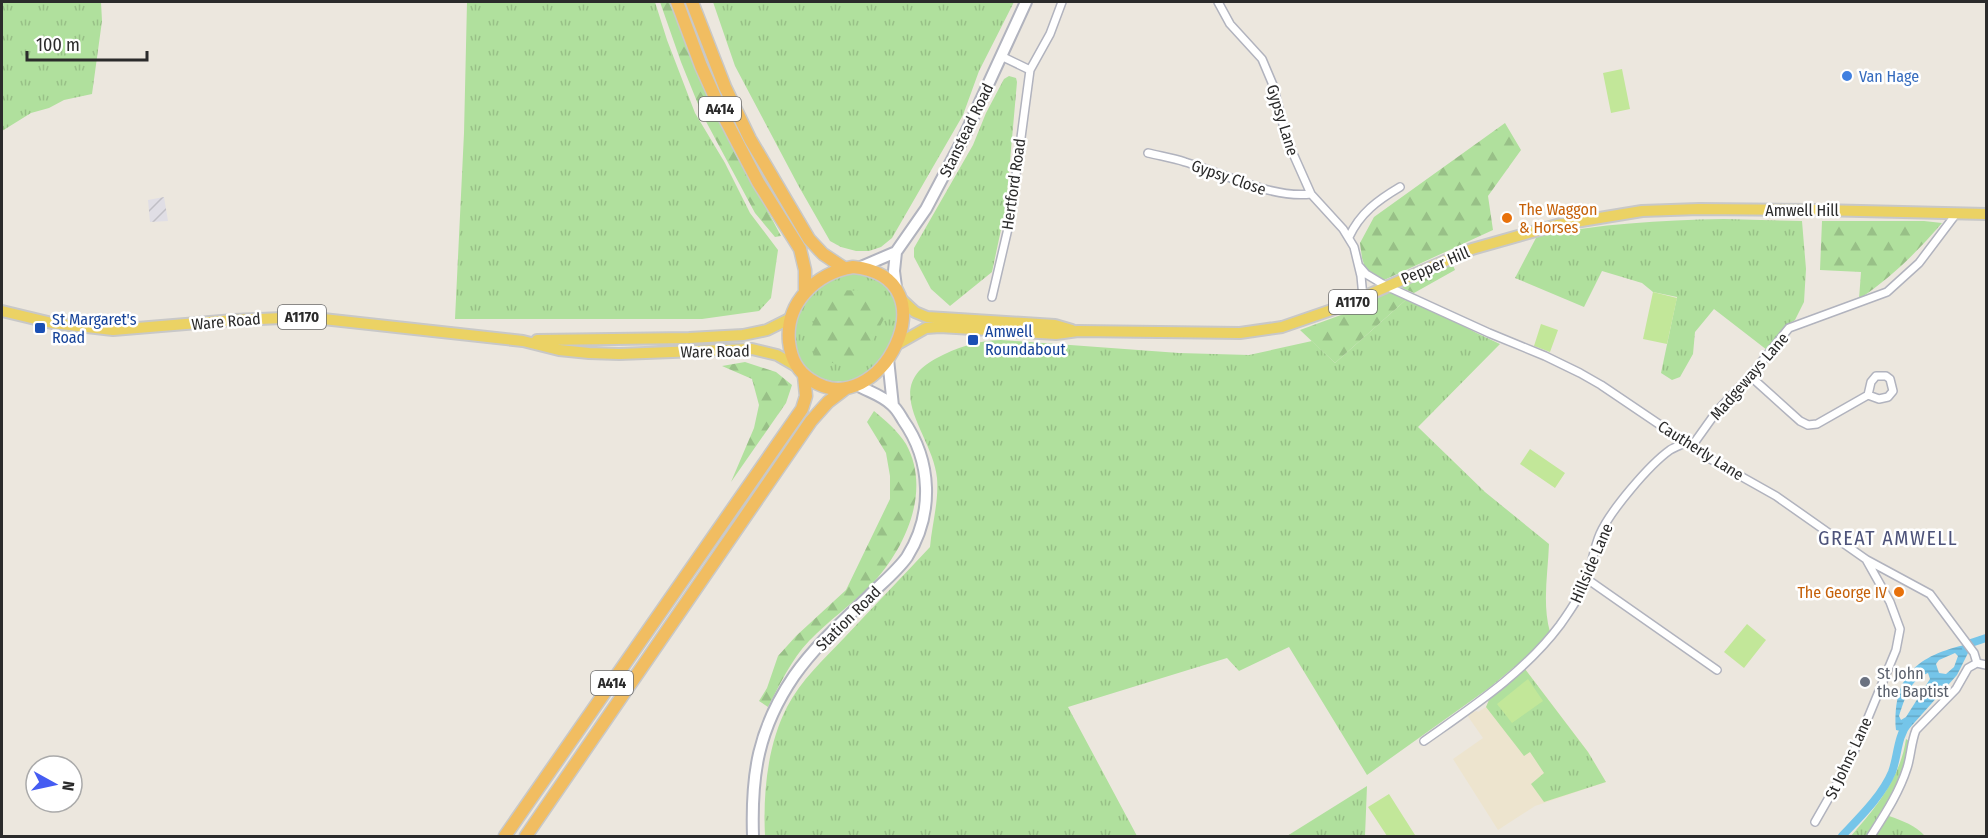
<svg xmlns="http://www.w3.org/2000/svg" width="1988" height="838" font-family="'Fira Sans Condensed',sans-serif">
	<defs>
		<pattern id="industrial-furrows" width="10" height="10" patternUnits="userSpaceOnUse" patternTransform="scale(1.5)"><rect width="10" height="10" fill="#e0dee5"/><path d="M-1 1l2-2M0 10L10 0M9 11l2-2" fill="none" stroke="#c0bfc5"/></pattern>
		<pattern id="grass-tufts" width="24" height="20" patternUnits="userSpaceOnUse" patternTransform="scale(1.5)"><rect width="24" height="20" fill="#b0e09d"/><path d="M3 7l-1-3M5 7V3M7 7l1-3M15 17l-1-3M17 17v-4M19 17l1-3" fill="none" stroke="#98c087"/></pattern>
		<pattern id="forest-firs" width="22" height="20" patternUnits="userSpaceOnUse" patternTransform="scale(1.5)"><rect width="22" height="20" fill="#b0e09d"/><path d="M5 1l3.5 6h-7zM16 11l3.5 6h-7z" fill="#98c087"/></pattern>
		<pattern id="water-rules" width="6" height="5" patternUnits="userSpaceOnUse" patternTransform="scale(1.5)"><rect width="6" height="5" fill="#75c5e9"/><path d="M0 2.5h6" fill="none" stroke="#65a9c8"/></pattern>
	</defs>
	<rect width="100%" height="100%" fill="#ece7de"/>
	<path fill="url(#industrial-furrows)" d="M164 197 168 221 150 222 148 200Z"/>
	<path fill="#ede4ce" d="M1525 669 1588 752 1606 782 1535 806 1498 830 1453 759 1483 738 1467 715 1472 712 1477 711 1478 712 1486 707 1491 695Z"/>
	<path fill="url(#grass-tufts)" d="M2 2H101L102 21 92 94 64 100 49 108 31 113 2 131Z
		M467 2H655L667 40 695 113 725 163 750 213 778 250 771 298 759 311 702 319H455L464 133Z
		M713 2H1014L979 71 963 115 892 238 881 247 869 251H856L841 247 830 241 798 185 735 66Z
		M1009 76 1016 78 1017 82 1006 206 992 272 950 306 931 289 914 257V248L973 145 986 113 1004 79Z
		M1724 219 1802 221 1806 269 1804 302 1795 320 1787 325 1767 350 1714 309 1695 332 1693 354 1680 377 1672 380 1661 373 1677 297 1653 292 1642 283 1602 271 1584 307 1515 278 1537 236C1601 224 1658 220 1724 219Z
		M855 272C862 274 871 276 877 280 925 306 880 398 824 379 815 376 807 372 802 364 783 336 798 299 824 280 832 275 846 274 855 272Z
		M1408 298C1440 312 1468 330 1500 344L1418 427 1485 492 1549 544C1548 573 1542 604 1550 632L1537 648 1489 688 1367 775 1289 647 1239 671 1227 658 1068 707 1137 836H765C763 794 767 746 787 707 801 680 824 659 845 637 873 607 902 577 930 547 932 524 939 501 937 478 933 435 880 389 935 359 958 347 975 341 1001 340L1179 353 1249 355 1312 341 1335 363Z
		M1525 669 1588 752 1606 782 1544 802 1531 784 1544 773 1530 752 1524 756 1486 707 1491 695Z
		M1906 739 1909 741C1902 781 1891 803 1867 836H1851C1876 807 1900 779 1906 739Z
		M1367 786 1365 836H1287Z
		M1889 816C1903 821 1915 825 1925 836H1875Z"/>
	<path fill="url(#forest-firs)" d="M660 2H671L690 54 732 144 781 236 775 237 755 213 702 114 681 62Z
		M1505 123 1521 150 1488 196 1493 230 1382 281 1366 271 1362 258 1360 243 1374 217Z
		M1822 221H1924L1942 223C1917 252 1891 278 1859 299L1861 272 1820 270Z
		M1452 263 1455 270 1414 293 1402 288 1404 284Z
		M835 290 872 291 887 313 866 353 843 366 816 358 808 336 818 310Z
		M1388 292 1408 298 1335 363 1300 330 1349 312Z
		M745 362 776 372 792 385 786 403 731 482 754 428 759 405 752 379 722 366Z
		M874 411C885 420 898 431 906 444 932 491 905 550 870 586 851 605 828 621 809 641 791 660 780 684 768 707L759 701 767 688 778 656 796 636 846 590 890 499V476L886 453 867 422Z"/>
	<path fill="#c2e799" d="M1622 69 1630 109 1611 113 1603 73Z
		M1653 292 1677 298 1667 344 1643 339Z
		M1541 324 1558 330 1550 352 1534 346Z
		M1530 449 1565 473 1555 488 1520 464Z
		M1747 624 1766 640 1744 668 1724 652Z
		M1528 679 1543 701 1512 723 1497 704Z
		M1389 794 1415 835 1413 836H1387L1368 807Z"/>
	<path fill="url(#water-rules)" fill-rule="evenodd" d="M1973 643 1957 675 1906 732 1896 730C1892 672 1921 654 1973 643ZM1955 653 1958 656 1954 667 1946 674 1939 673 1936 664 1939 660ZM1928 673 1930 679 1906 717 1901 720 1899 716C1905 699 1909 680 1928 673Z"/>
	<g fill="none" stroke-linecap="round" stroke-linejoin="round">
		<path stroke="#75c5e9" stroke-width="8" d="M1966 648 1971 643 1986 638
			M1842 836C1859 818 1882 796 1892 772 1898 756 1897 737 1908 723"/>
		<g stroke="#b1b3be" stroke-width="10">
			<path id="minor" d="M1218 2 1230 24 1262 59 1273 85 1287 140 1311 194 1343 229 1354 247 1361 276 1363 297
				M1001 56 1030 70
				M1148 153C1160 156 1173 158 1185 162 1223 173 1272 199 1311 194
				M1349 237C1360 213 1378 200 1400 187
				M1360 267 1366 274 1386 286 1489 333 1545 356 1580 373 1601 385 1712 460 1776 496 1867 560 1930 594 1974 653 1977 663
				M992 297 1010 220 1030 70 1050 34 1062 2
				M1750 376 1800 421 1808 425 1817 424 1868 395 1871 382 1876 376H1886L1890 379 1893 391 1888 397 1879 399 1868 395
				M1692 446 1717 411 1750 376 1789 328 1887 292 1919 263 1956 214
				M1587 579 1717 670
				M1977 663 1986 665
				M1424 741C1472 707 1524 673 1560 625 1570 611 1582 594 1587 578 1592 563 1594 548 1600 534 1610 511 1649 465 1670 450 1675 447 1681 445 1687 442
				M1815 822 1851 759 1896 650 1900 629 1890 602 1867 561
				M1871 836C1885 814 1899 793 1907 768 1911 756 1911 742 1916 730L1956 689 1968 668 1977 663"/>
		</g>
		<g stroke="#b1b3be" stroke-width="14">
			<path id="secondary" d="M896 252 894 271 896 287
				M861 267 896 252 926 209 963 139 1026 2
				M888 359 893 406
				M753 836C751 774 758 729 794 676 815 646 843 621 869 596 881 584 897 571 907 557 934 514 932 461 903 420 900 415 897 409 892 405 882 395 869 392 857 385"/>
		</g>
		<g stroke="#c8c8c8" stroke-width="14">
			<path id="primary" d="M902 300 915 312 927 317 1055 325 1072 330
				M2 311 52 323 113 330 234 320 305 317 523 341 559 350 589 353 619 354 752 349 777 355 796 366
				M537 340 689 338 743 335 767 330 791 318
				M896 345 926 328 940 327 1056 334 1078 331 1240 333 1282 327 1343 306 1472 249 1557 225 1642 211 1699 209 1819 210 1986 214"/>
		</g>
		<g stroke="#c8c8c8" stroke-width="15">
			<path id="trunk" d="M677 2 701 66 722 113 758 182 800 249 805 270V293
				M692 2 725 87 750 139 809 239 823 254 844 268
				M853 267C956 277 879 426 811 380 797 371 791 359 789 342 785 303 816 273 853 267Z
				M505 836 802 409 806 396 804 376
				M526 836 811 421 828 402 845 389"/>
		</g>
		<use href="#minor" stroke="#fff" stroke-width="7"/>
		<use href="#secondary" stroke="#fff" stroke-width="10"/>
		<use href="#primary" stroke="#ebd264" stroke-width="10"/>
		<use href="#trunk" stroke="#f1bd61" stroke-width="12"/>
	</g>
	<circle fill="#3f7fe0" stroke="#fff" stroke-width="2" cx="1847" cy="76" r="6"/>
	<g fill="#e8710a" stroke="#fff" stroke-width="2">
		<circle cx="1507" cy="218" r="6"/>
		<circle cx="1899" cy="592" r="6"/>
	</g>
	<g fill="#1a4fb4" stroke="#fff" stroke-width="2">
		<rect x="34" y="322" width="12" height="12" rx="3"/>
		<rect x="967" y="334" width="12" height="12" rx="3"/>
	</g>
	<circle fill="#6b7280" stroke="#fff" stroke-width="2" cx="1865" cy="682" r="6"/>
	<g text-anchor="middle" stroke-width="5" stroke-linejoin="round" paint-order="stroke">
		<g fill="#fff" stroke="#6b6b6b" stroke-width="1.5">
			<rect x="699" y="97" width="42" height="24" rx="4.5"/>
			<rect x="1329" y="290" width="48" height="24" rx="4.5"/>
			<rect x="278" y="305" width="48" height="24" rx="4.5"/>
			<rect x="591" y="671" width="42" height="24" rx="4.5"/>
		</g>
		<g font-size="15" font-weight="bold" fill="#2b2b2b">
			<text x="720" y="114">A414</text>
			<text x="1353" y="307">A1170</text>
			<text x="302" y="322">A1170</text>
			<text x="612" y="688">A414</text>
		</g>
		<g font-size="16" fill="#366cbe" stroke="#fff" text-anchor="start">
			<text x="1859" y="82">Van Hage</text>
		</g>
		<g font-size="16" fill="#2b2b2b" stroke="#fff">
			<text transform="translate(1283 120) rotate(73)" y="6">Gypsy Lane</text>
			<text transform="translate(966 130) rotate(-64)" y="6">Stanstead Road</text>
			<text transform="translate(1229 177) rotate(19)" y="6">Gypsy Close</text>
			<text transform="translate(1013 184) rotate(-82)" y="6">Hertford Road</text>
			<text x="1802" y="216">Amwell Hill</text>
			<text transform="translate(1435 265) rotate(-23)" y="6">Pepper Hill</text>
			<text transform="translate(226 321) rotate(-5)" y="6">Ware Road</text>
			<text transform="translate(715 351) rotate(-1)" y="6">Ware Road</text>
			<text transform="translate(1749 376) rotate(-49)" y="6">Madgeways Lane</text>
			<text transform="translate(1701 450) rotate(32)" y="6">Cautherly Lane</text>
			<text transform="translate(1591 563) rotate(-67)" y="6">Hillside Lane</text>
			<text transform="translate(848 618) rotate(-45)" y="6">Station Road</text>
			<text transform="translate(1848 758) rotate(-65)" y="6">St Johns Lane</text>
		</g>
		<g font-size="16" fill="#c56008" stroke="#fff" text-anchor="start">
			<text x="1519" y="215">The Waggon<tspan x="1519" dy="18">&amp; Horses</tspan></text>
			<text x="1887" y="598" text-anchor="end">The George IV</text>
		</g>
		<g font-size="16" fill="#164399" stroke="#fff" text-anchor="start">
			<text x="52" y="325">St Margaret's<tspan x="52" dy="18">Road</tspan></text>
			<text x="985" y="337">Amwell<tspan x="985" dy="18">Roundabout</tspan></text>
		</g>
		<g font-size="16" fill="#5b616d" stroke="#fff" text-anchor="start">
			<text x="1877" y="679">St John<tspan x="1877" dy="18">the Baptist</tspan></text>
		</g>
		<g font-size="20" letter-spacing="1.5" fill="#4d537a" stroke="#fff">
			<text x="1888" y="545">GREAT AMWELL</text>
		</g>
	</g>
	<rect width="1988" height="838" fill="none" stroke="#2b2b2b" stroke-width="6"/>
	<g transform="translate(54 784) rotate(98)"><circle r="28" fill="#ffffff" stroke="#aaaaaa" stroke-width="1.5"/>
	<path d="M0-4.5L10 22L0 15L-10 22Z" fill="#455cf2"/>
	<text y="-9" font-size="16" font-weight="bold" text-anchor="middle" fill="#2b2b2b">N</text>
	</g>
	<path d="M27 51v9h120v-9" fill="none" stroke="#2b2b2b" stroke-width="3"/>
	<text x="36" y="51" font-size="18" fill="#2b2b2b" stroke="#ffffff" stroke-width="4.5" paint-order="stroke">100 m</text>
</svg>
